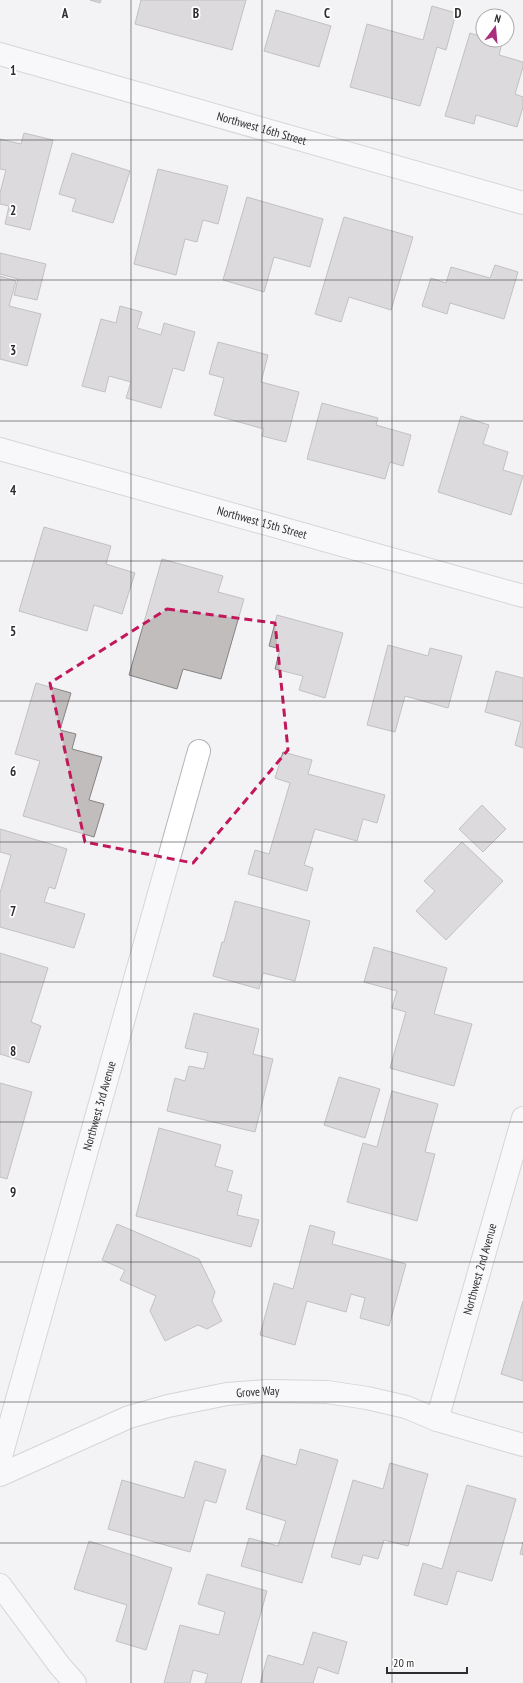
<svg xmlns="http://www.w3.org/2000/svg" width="523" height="1683" font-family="'PT Sans Narrow',sans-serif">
	<rect width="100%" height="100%" fill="#f3f3f6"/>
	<path fill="#c0bdbc" stroke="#868383" d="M90 0H101L100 3Z
		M141 0H246L232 50 135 24Z
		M432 6 456 13 446 50 437 47 420 106 350 87 367 24 423 40Z
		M276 10 331 26 319 67 264 51Z
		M470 33 483 37V40H494L502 43 499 55 523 62V67L515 94 523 97V107L517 127 476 115 474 124 445 116Z
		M24 133 53 140 30 230 5 224 9 206 0 204V193L6 170 0 169V139L21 144Z
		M72 153 130 171 113 223 72 211 76 199 59 194Z
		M158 169 228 186 218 224 203 220 197 242 185 239 176 275 134 264Z
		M247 197 323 219 310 267 274 257 264 292 223 280Z
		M344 217 413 237 391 310 349 297 341 322 315 314Z
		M0 253 46 264 37 300 14 295 18 279 0 274Z
		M495 265 518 272 504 319 450 303 447 314 422 306 431 278 446 283 451 267 490 278Z
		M0 276 16 281 9 306 41 314 27 366 0 359Z
		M120 306 142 312 137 328 161 335 164 323 195 332 184 371 173 368 161 408 126 398 131 382 109 376 105 392 82 386 101 319 116 323Z
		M218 342 268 355 261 382 299 392 286 442 262 436 264 429 214 415 224 378 209 374Z
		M322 403 378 418 376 425 411 435 403 466 390 462 385 479 307 459Z
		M461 416 489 425 483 444 508 452 503 470 523 476 511 515 438 492Z
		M44 527 111 546 106 564 135 573 122 614 94 605 87 631 19 611Z
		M162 559 223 576 218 592 244 599 221 679 183 669 177 689 129 675Z
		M277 615 343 633 325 698 299 690 303 676 275 669 280 649 269 646Z
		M388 645 428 656 430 648 462 656 448 708 405 696 395 732 367 725Z
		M496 671 523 678V748L515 745 521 722 485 712Z
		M36 683 71 693 60 730 76 734 72 749 102 757 89 800 104 804 94 837 23 816 40 761 15 754Z
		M283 752 312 760 308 774 385 795 377 823 363 819 357 841 315 829 304 865 313 868 307 891 248 874 255 850 269 854 290 783 275 778Z
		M482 805 506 829 483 852 459 829Z
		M0 829 67 849 55 889 49 887 44 902 85 914 74 948 0 927V893L11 855 0 852Z
		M462 842 503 881 446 940 416 911 435 891 424 881Z
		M235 901 310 921 295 981 263 973 259 989 213 976 222 942H224Z
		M374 947 447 968 434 1014 472 1024 454 1086 390 1068 406 1012 392 1008 397 991 364 982Z
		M0 953 48 968 31 1022 41 1026 29 1063 0 1054Z
		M194 1013 259 1029 253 1054 273 1059 255 1132 167 1111 175 1078 185 1081 189 1066 204 1069 208 1053 185 1048Z
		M339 1077 380 1089 365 1138 324 1125Z
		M0 1083 32 1092 7 1179 0 1177Z
		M392 1091 438 1104 425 1152 435 1154 417 1221 347 1202 363 1143 377 1147Z
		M159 1128 221 1145 215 1166 233 1171 227 1191 242 1195 237 1215 259 1220 251 1247 136 1216Z
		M117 1224 199 1259 215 1292 212 1301 222 1321 207 1329 198 1325 165 1341 150 1311 156 1296 120 1280 125 1270 102 1260Z
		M310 1225 335 1232 332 1244 406 1264 389 1326 360 1318 365 1298 351 1294 346 1312 307 1301 295 1345 260 1335 274 1283 293 1289Z
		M523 1301V1381L501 1374Z
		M300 1449 338 1460 302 1583 241 1566 249 1538 278 1546 286 1521 246 1509 262 1455 296 1465Z
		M195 1461 226 1470 216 1503 205 1500 190 1552 108 1529 122 1480 184 1498Z
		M390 1463 428 1474 408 1546 384 1540 378 1559 363 1555 360 1565 331 1557 353 1480 383 1489Z
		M467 1485 516 1499 492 1581 457 1571 447 1605 414 1595 423 1563 442 1569Z
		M89 1541 172 1568 146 1650 116 1641 127 1605 74 1589Z
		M523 1542V1555L520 1554Z
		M207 1574 267 1591 241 1683H205L208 1674 193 1670 190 1683H164L180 1625 219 1635 225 1612 198 1604Z
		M313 1632 347 1642 338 1674 318 1667 313 1683H260L268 1655 303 1665Z"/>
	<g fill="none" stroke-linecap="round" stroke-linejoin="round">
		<g stroke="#b4b4b7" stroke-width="24">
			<g id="minor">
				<path id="s1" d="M0 54 523 203"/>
				<path id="s2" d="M0 449 523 596"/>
				<path id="s3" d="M437 1420 523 1118"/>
				<path id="s4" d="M0 1460 199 751"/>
				<path id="s5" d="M0 1475 129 1417 168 1406 227 1394 267 1391 327 1392 367 1398 406 1407 437 1420 523 1445"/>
				<path d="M0 1585 60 1666 75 1683"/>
			</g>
		</g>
		<use href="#minor" stroke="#fff" stroke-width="22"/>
	</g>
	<path d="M0 0H523V1683H0ZM167 609 275 623 288 750 193 863 85 842 50 683Z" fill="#f3f3f6" fill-opacity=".55" fill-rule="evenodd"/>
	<path fill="none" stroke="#c2185b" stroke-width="3" stroke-dasharray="8 5" stroke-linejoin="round" d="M167 609 275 623 288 750 193 863 85 842 50 683Z"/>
	<path fill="none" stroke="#2e2e2f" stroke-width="1" stroke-opacity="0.55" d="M131 0V1683M262 0V1683M392 0V1683M0 140H523M0 280H523M0 421H523M0 561H523M0 701H523M0 842H523M0 982H523M0 1122H523M0 1262H523M0 1402H523M0 1543H523"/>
	<g text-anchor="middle" stroke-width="3.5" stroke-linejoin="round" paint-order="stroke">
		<g font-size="12" fill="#2e2e2f" stroke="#fff">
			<text dy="4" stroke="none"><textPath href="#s1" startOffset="272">Northwest 16th Street</textPath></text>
			<text dy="4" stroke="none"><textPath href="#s2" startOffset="272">Northwest 15th Street</textPath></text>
			<text dy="4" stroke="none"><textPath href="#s4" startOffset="368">Northwest 3rd Avenue</textPath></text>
			<text dy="4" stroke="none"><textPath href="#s3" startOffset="157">Northwest 2nd Avenue</textPath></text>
			<text dy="4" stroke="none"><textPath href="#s5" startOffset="273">Grove Way</textPath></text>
		</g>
	</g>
	<g font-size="13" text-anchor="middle" font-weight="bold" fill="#2e2e2f" stroke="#fff" stroke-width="3.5" stroke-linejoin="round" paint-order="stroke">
		<text x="65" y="18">A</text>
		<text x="196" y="18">B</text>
		<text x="327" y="18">C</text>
		<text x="458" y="18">D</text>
		<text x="13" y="75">1</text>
		<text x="13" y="215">2</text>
		<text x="13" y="355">3</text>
		<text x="13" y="495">4</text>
		<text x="13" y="636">5</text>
		<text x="13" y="776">6</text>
		<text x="13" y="916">7</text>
		<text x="13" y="1056">8</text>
		<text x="13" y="1197">9</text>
	</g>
	<g transform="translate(495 28) rotate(16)"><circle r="19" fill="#ffffff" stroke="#ababac"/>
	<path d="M0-3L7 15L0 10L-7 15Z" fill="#aa2e80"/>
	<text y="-6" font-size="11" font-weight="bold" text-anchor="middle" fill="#2e2e2f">N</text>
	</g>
	<path d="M387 1667v6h80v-6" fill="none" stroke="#2e2e2f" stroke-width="2"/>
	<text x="393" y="1667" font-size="12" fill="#2e2e2f" stroke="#ffffff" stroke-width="3" paint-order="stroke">20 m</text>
</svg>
